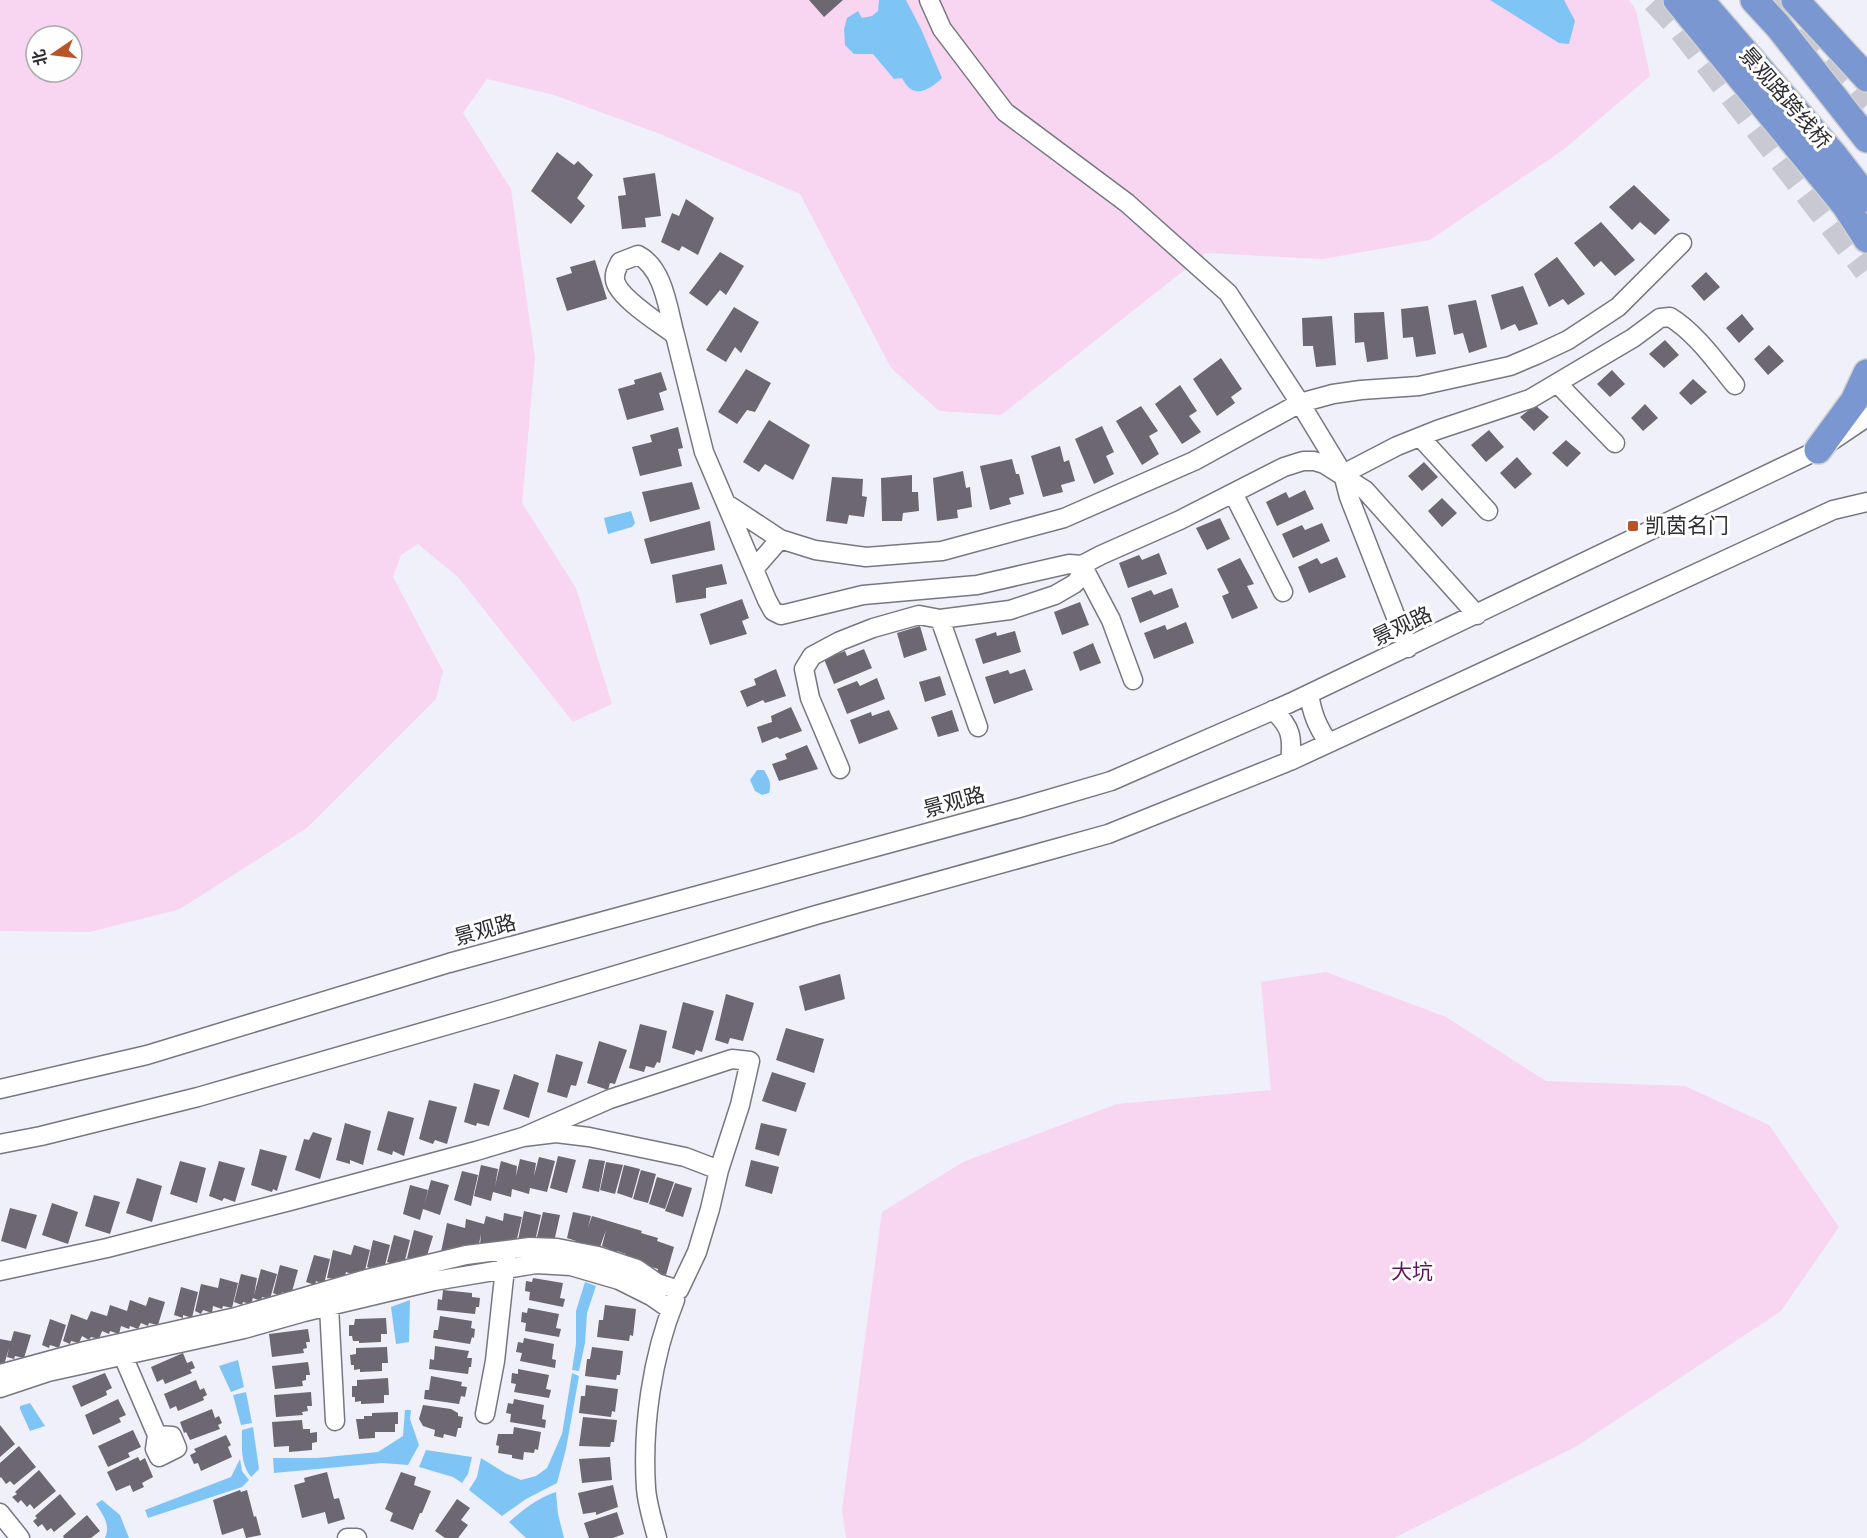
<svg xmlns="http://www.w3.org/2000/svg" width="1867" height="1538" font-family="Overpass,'Noto Sans SC',sans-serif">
	<rect width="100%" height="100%" fill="#f0f0fb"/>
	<path fill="#f8d5f1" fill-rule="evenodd" d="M0 0H1629L1636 10 1650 76 1563 150 1430 240 1323 259 1206 253 1001 415 939 411 891 368 800 194 660 134 554 95 487 79 463 113 511 189 535 358 522 503 576 588 612 704 573 722 459 578 418 544 401 555 393 577 443 671 436 699 307 828 180 909 90 932 0 931ZM36 36H72V72H36Z
		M1326 972 1446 1017 1546 1081 1685 1086 1769 1125 1839 1227 1781 1311 1577 1446 1394 1538H846L842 1510 882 1212 963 1162 1117 1104 1271 1090 1261 982Z"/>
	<path fill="#7ec5f6" d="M879 0H906L921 29 942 78C928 91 913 100 902 78L894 79 873 54H854L845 45 844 29 847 18 858 11 862 18 872 16 878 11Z
		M1490 0H1564L1575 21 1569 44 1559 43Z
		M631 511 635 523 632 527 608 534 604 518Z
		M757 770H764C769 778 772 784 769 793L762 795 755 791 750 780Z
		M585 1282 596 1286 587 1313 585 1343 579 1371 572 1370 576 1344V1311Z
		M410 1300 409 1342 396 1344 391 1307Z
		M238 1360 244 1387 231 1392 219 1366Z
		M572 1373 579 1376 566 1449 557 1483 526 1499 502 1516 469 1490 477 1477 481 1458 505 1473 521 1480 536 1476 547 1468 562 1434Z
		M246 1392 252 1423 241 1425 233 1395Z
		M30 1403 45 1426 30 1431 20 1409V1406Z
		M405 1410H411L410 1419 419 1445 408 1465 382 1463 274 1473 273 1458H317L378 1452 403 1436Z
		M253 1427 259 1469 251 1477C240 1463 242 1447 242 1430Z
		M426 1450 472 1457 468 1474 462 1483 453 1477 419 1467Z
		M240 1459 242 1471 249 1480 242 1487 148 1518 145 1510 231 1477Z
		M556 1492 558 1514 564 1538H526L509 1522C524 1509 537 1498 556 1492Z
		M102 1500 120 1515 129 1538H105C111 1525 103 1515 96 1504Z"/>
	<path fill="#6c6770" d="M809 0H843L824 17Z
		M557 152 574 165 578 161 593 175 577 198 585 206 571 224 531 191Z
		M655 173 661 216 645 218 646 227 622 229 618 196 626 195 623 178Z
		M1634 185 1670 220 1655 235 1640 222 1632 230 1609 207Z
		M686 199 714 218 698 255 682 246 679 251 661 242 672 213 679 216Z
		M1601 222 1635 260 1615 276 1601 261 1594 267 1574 243Z
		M720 252 744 266 726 295 720 290 707 306 689 293Z
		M1557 257 1585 294 1568 305 1563 299 1549 307 1534 274Z
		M595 260 607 299 567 311 556 278 572 273 570 267Z
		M1706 272 1720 287 1704 301 1691 286Z
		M1523 286 1538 324 1519 331 1515 324 1501 330 1491 295Z
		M1476 300 1487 347 1469 353 1463 333 1454 335 1448 305Z
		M1428 306 1436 354 1416 357 1413 337 1403 338 1401 309Z
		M734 307 759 322 741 353 735 347 726 362 706 350Z
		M1384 312 1388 359 1367 362 1364 342 1355 343 1354 313Z
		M1742 314 1754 329 1739 343 1726 328Z
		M1332 316 1336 365 1316 367 1313 346H1303L1302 318Z
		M1665 340 1679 355 1664 368 1649 354Z
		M1769 345 1784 361 1768 375 1754 359Z
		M1221 358 1242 389 1231 397 1235 403 1217 416 1193 379Z
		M746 369 771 383 755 412 747 410 737 424 718 412Z
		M1612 370 1625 384 1610 397 1597 384Z
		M661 372 667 390 659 393 664 410 627 420 618 389 635 384 634 380Z
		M1693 379 1707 392 1691 405 1679 393Z
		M1180 385 1197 411 1189 416 1201 432 1182 444 1155 404Z
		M1645 404 1658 418 1643 431 1631 418Z
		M1535 405 1549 417 1534 431 1520 417Z
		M1141 406 1158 431 1149 436 1159 454 1142 465 1116 421Z
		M769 420 810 445 793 480 765 464 759 472 743 462Z
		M1102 426 1114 452 1106 456 1114 474 1094 484 1075 439Z
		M678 427 683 448 678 449 682 466 640 476 632 447 652 442 650 435Z
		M1489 430 1504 447 1486 462 1471 445Z
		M1566 440 1581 453 1567 467 1552 453Z
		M1060 446 1064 462 1069 460 1075 481 1061 485 1063 492 1043 497 1031 456Z
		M1517 457 1532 474 1515 489 1500 473Z
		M1012 459 1016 474H1019L1024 494 1009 498 1011 504 990 510 980 466Z
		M1424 462 1438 477 1422 491 1408 476Z
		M963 471 966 488 970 487 972 507 957 510 958 518 937 521 933 478Z
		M912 475V492H918L919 511 903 513 902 521H882L881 478Z
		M832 477 863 479 862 496 867 497 864 517 849 515 847 524 826 521Z
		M692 482 700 509 650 522 642 492Z
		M1305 490 1314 509 1277 526 1266 502 1286 492 1289 498Z
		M1442 498 1457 513 1442 527 1428 511Z
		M1220 518 1230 539 1207 550 1196 528Z
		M710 521 715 550 651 564 644 539Z
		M1322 523 1330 541 1293 558 1282 534 1302 525 1305 530Z
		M1159 553 1167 574 1128 588 1119 563 1139 555 1142 560Z
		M1337 557 1346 577 1309 593 1298 567 1317 558 1321 564Z
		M1240 558 1254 584 1247 586 1258 608 1232 619 1222 596 1229 593 1217 569Z
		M722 564 727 584 706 588V598L676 603 672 575Z
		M1172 588 1179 607 1140 623 1131 598 1151 590 1154 595Z
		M742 599 749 618 742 621 747 634 710 645 700 614Z
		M1080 602 1089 625 1062 635 1054 612Z
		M1186 622 1194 643 1154 659 1144 633 1165 625 1167 630Z
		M920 626 927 650 904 658 897 633Z
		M1015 631 1021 652 983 664 975 639 996 632 997 636Z
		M1093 643 1101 663 1080 671 1073 652Z
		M864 649 872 668 834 684 824 659 845 651 847 656Z
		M776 669 786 696 765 703 763 700 747 707 740 691 756 685 754 679Z
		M1025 669 1033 690 994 704 985 677 1008 670 1010 674Z
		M940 676 946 695 925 702 919 682Z
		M877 678 885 699 847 714 837 689 857 681 860 686Z
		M791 707 802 731 780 739 777 737 762 743 757 727 772 722 771 716Z
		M889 710 898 729 859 744 850 720 871 712 872 716Z
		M952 710 959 731 938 737 931 717Z
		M807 745 818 769 779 781 772 764 787 759 785 754Z
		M840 974 845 999 805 1011 799 986Z
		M726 994 754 1003 743 1041 730 1038 728 1044 715 1040Z
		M683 1002 714 1011 702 1052 696 1050 694 1055 672 1048Z
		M640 1024 667 1031 660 1063 657 1062 654 1068 646 1066 644 1072 629 1068Z
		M786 1028 824 1039 814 1073 776 1060Z
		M599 1041 627 1050 615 1084 610 1083 608 1090 587 1083Z
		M556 1054 583 1062 576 1086 571 1085 567 1098 547 1092Z
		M772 1072 806 1083 796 1112 762 1101Z
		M514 1074 539 1083 529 1118 503 1109Z
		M474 1083 500 1090 489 1126 477 1123 476 1126 464 1122Z
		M429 1100 457 1107 447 1144 435 1140 433 1144 419 1139Z
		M388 1111 414 1118 404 1156 393 1151 392 1155 377 1150Z
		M345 1123 371 1131 363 1165 350 1160V1164L336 1160Z
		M761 1123 787 1129 779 1156 755 1149Z
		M313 1132 332 1138 320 1179 295 1170 304 1139 309 1140Z
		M260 1149 287 1156 277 1191 273 1189 272 1192 251 1185Z
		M558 1156 576 1160 567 1193 550 1188Z
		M539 1157 555 1161 547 1192 530 1188 529 1194 512 1189 511 1197 493 1192 491 1201 474 1196 481 1165 498 1169 495 1186 501 1161 517 1166 516 1176 520 1159 536 1163 534 1176Z
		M589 1159 605 1161 599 1192 582 1188Z
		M751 1160 779 1167 772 1194 745 1186Z
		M180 1161 206 1168 197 1203 170 1194Z
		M219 1161 245 1168 235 1202 224 1198 222 1201 209 1196Z
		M606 1162 623 1165 615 1194 600 1190Z
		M624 1165 640 1169 632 1198 617 1193Z
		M641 1170 656 1174 648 1203 633 1199Z
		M462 1171 478 1175 471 1206 454 1200Z
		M657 1177 674 1182 665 1209 649 1204Z
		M137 1178 162 1186 152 1222 126 1213Z
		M431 1180 449 1185 440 1215 423 1209 420 1220 403 1214 410 1185 428 1190 424 1206Z
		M675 1183 692 1188 683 1217 665 1211Z
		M94 1195 120 1202 110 1234 85 1226Z
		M52 1203 78 1212 68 1244 42 1235Z
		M10 1208 37 1215 26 1249 1 1241Z
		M524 1211 541 1215 535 1241 518 1240Z
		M543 1212 560 1215 554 1242 536 1241Z
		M573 1212 591 1216 588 1227 592 1216 642 1231 641 1233 658 1238 657 1241 674 1247 666 1275 657 1273 658 1269 642 1264V1261L625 1257 626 1254 617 1251 616 1254 608 1251 609 1249 602 1246 606 1230 599 1250 585 1243 584 1246 575 1244 576 1241 567 1238Z
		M504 1213 522 1217 516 1243 507 1241 506 1243 498 1242 497 1246 480 1245 481 1234 478 1249 448 1253 441 1252 447 1223 465 1228 466 1219 484 1224 486 1216 503 1221Z
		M414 1230 433 1236 425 1262 415 1261 407 1258Z
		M394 1235 410 1240 404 1264 396 1261 395 1265 387 1262Z
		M373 1240 390 1245 384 1269 376 1267 375 1270 367 1267Z
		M354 1245 370 1250 364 1274 356 1272 354 1275 346 1272 344 1280 327 1278 333 1250 351 1255Z
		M314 1255 330 1259 324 1284 316 1281 315 1285 306 1282Z
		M280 1265 298 1270 291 1295 282 1292 281 1296 273 1293Z
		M261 1269 277 1274 270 1299 262 1297 261 1301 253 1298 251 1304 243 1302 242 1305 234 1302 241 1274 257 1278 254 1295Z
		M220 1278 238 1283 232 1308 223 1306 222 1309 213 1306 212 1313 203 1310 201 1314 195 1311 201 1284 218 1288Z
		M533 1278 563 1283 560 1298 565 1299 563 1307 529 1300 530 1292 525 1291 526 1281 532 1282Z
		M181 1287 198 1292 192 1318 183 1315V1318L174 1315Z
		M443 1290 472 1293V1297L480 1298 479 1307H476L475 1314 437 1310 438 1299 442 1300Z
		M149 1297 165 1302 158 1325 149 1323 148 1326 141 1323 138 1329 130 1326 129 1329 121 1326 119 1334 110 1331 109 1334 102 1331 99 1339 91 1337 89 1340 82 1336 79 1343 71 1341 70 1344 63 1341 71 1314 87 1320 91 1311 107 1316 110 1305 127 1311 130 1300 146 1306Z
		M605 1305 636 1309 633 1336 630 1335 629 1341 597 1337 599 1320H603Z
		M528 1308 559 1314 556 1328 561 1329 559 1337 525 1331 526 1323 521 1322 522 1312 527 1313Z
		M440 1316 472 1321 471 1328 475 1329 474 1338 472 1337 470 1344 433 1338 434 1330H438Z
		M386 1318 387 1334H381V1342L359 1343V1341H353L352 1336H349V1325H354L355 1319Z
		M50 1319 66 1325 59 1348 50 1345 49 1348 42 1345Z
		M308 1329 310 1342H306L307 1348 303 1349 304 1353 272 1357 269 1334Z
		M14 1331 31 1335 24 1358 15 1356 14 1359 7 1357 9 1348 4 1365 0 1364V1339L11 1341Z
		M524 1338 554 1344 552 1359 556 1360 555 1368 520 1361 522 1353 516 1352 518 1342 523 1343Z
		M435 1346 469 1351 467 1358H472L471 1367H469L468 1374 429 1369 430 1359 434 1360Z
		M387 1347 388 1363H382V1371L360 1372V1369L354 1370V1365H351L350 1355 356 1354V1348Z
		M592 1347 623 1351 620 1375H617L616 1380 585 1376 587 1359H590Z
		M183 1353 187 1363 192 1361 195 1368 190 1370 192 1373 165 1384 163 1379 157 1382 151 1367Z
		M308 1362 310 1375H306V1380L302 1381 303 1386 275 1389 272 1366Z
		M518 1369 549 1375 546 1389 551 1390 549 1398 514 1392 516 1384 511 1383 512 1373 518 1374Z
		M105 1373 112 1388 106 1391 107 1395 81 1407 72 1386Z
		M431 1376 462 1382 461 1386 467 1387 465 1397 461 1396 459 1404 424 1399 425 1390H429Z
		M388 1378 389 1395H384V1403L361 1404V1401L355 1402V1397H352V1386H357V1380Z
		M196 1380 200 1390 204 1388 207 1395 203 1397 204 1400 178 1411 176 1406 170 1409 164 1394Z
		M586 1385 618 1389 615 1412 612 1411 611 1417 579 1413 581 1396H585Z
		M311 1392 312 1406H307L308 1411 302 1412 303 1415 276 1417 274 1395Z
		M118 1399 126 1415 119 1418 121 1422 93 1435 85 1415Z
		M514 1399 544 1405 542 1419 546 1420 545 1428 510 1422 511 1414 506 1413 508 1403 513 1404Z
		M423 1405 451 1409 458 1413V1416L463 1417 461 1428H458L456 1437 444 1434 443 1438 434 1436 435 1430 423 1426 419 1419Z
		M212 1409 215 1418 219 1416 222 1423 218 1425 220 1429 190 1440 186 1432 184 1433 180 1422Z
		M398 1412V1424H395V1432H375V1438L359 1439 356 1419H364V1416H372V1413Z
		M583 1417 617 1420 614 1442H611L610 1447 579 1446Z
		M302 1420 303 1429H310V1433L317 1432V1442L312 1443V1450L289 1452V1446L274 1447 272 1422Z
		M0 1425 15 1444 0 1457Z
		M514 1427 541 1432 538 1450 535 1449 534 1453 524 1452 523 1460 512 1458V1455L498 1453 499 1446 496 1445 498 1434H513Z
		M133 1430 141 1447 128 1453 130 1457 108 1467 98 1446Z
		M226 1435 231 1445 228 1447 232 1457 201 1471 198 1463 194 1464 190 1455 196 1452 194 1449Z
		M19 1446 36 1467 14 1485 10 1481 6 1484 1 1477 0 1478V1463Z
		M138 1457 140 1461 145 1458 153 1477 142 1483 144 1487 133 1492 130 1485 116 1491 107 1472Z
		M610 1457 612 1480 582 1483 579 1459Z
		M39 1470 56 1491 34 1509 30 1504 27 1507 21 1500 18 1503 12 1497 17 1494 15 1492Z
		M327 1472 334 1499 339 1498 345 1519 328 1524 325 1512 302 1518 294 1485 305 1482 304 1478Z
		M401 1472 416 1477 414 1485 431 1491 422 1513H420L413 1530 390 1521 393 1513 385 1509Z
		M613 1485 618 1507 596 1515V1512L583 1514 578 1493Z
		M240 1490 241 1492 247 1490 254 1517 256 1516 261 1535 246 1538 243 1528 222 1535 213 1500Z
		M60 1494 76 1514 54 1532 51 1528 47 1531 42 1524 38 1527 33 1521 37 1518 35 1516Z
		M457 1499 470 1508 461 1520 468 1525 458 1538H445L435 1531Z
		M617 1512 624 1534 613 1538H589L584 1523Z
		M87 1515 100 1531 91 1538H64L63 1536Z"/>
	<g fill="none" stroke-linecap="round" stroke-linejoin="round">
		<path stroke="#c9c9d3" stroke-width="27" stroke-dasharray="27 14" stroke-linecap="butt" d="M1655 0 1681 28 1867 270
			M1772 0 1867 105"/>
		<g stroke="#777780" stroke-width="21">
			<path id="minor" d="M929 0 942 29 1005 112 1127 203 1228 293 1300 403 1343 474 1349 497 1408 648
				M638 255C664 268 668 310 675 335 661 324 618 298 615 280 614 273 617 268 620 262Z
				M675 335 704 452 767 600 773 611 781 615 863 595 977 585 1069 564 1082 565 1101 555 1180 520 1284 467 1303 461H1314L1324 464 1365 490 1477 615
				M1557 383 1615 443
				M1420 437 1488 511
				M1343 474 1397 446 1437 430 1530 399 1633 338 1660 318 1670 317C1696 333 1716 362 1735 385
				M1233 493 1283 592
				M727 504 780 539 815 550 866 557 942 551 1064 518 1194 461 1300 403 1333 394 1361 390 1419 386 1510 366 1536 355 1568 340 1618 307 1682 243
				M1082 565 1111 620 1133 680
				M754 569 780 539
				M940 619 978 727
				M1309 694C1312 713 1317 726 1328 742
				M1273 710C1291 727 1293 737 1290 761
				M840 769 810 698 804 669 812 656 840 641 873 628 919 615 940 619 1010 610 1055 595 1074 584 1079 579 1082 565
				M0 1089 147 1055 449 963 1019 808 1111 781 1290 703 1818 450 1867 417
				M0 1144 41 1136 198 1097 503 1009 816 915 1108 834 1290 761 1833 510 1867 502
				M0 1271 107 1248 290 1201 476 1151 523 1137 556 1133 589 1137 685 1157 719 1170
				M326 1296 329 1306 335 1421
				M122 1345 123 1356 157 1435 155 1449 159 1457 177 1448 172 1436 157 1435
				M0 1374 85 1351 236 1317 367 1279 466 1255 530 1247 557 1248 598 1256 637 1269 657 1283 679 1290 697 1252 710 1209 719 1170 740 1105 750 1061 732 1059 610 1099 523 1137
				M0 1388 48 1372 244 1329 304 1312 434 1281 536 1264 571 1266 619 1280 651 1296 671 1310
				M485 1414 495 1361 506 1259
				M0 1513 20 1538
				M347 1538H357
				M657 1538C653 1522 647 1504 646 1488 642 1427 652 1356 675 1300"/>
		</g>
		<g stroke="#d1d1d2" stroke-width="30">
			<path id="highway" d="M1677 0 1845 205 1867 239
				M1700 0 1833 154 1867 198
				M1754 0 1778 26 1867 139
				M1795 0 1867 78
				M1818 450 1854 401 1867 373"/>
		</g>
		<use href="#minor" stroke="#fff" stroke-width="18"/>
		<use href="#highway" stroke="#7a97d1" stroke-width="27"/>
	</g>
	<rect fill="#ba5428" stroke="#fefefe" stroke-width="2" x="1627" y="520" width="12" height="12" rx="3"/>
	<g text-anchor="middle" stroke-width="6" stroke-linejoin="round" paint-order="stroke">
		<g font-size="21" fill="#2d2d31" stroke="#fefefe">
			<text transform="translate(1785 98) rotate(49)" y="7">景观路跨线桥</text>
			<text transform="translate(1402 626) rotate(-25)" y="7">景观路</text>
			<text transform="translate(954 802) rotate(-15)" y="7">景观路</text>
			<text transform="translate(485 930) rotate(-15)" y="7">景观路</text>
		</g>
		<g font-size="21" fill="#2d2d31" stroke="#fefefe" text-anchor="start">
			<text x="1645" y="533">凯茵名门</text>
		</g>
		<g font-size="21" fill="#5f1657" stroke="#fefefe">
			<text x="1412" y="1279">大坑</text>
		</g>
	</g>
	<g transform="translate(54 54) rotate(256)"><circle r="28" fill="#fefefe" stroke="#aaaaac" stroke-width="1.5"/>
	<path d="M0-4.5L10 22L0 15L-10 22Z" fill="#ba5428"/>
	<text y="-9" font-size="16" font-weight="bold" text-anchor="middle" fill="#2d2d31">北</text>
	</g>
</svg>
